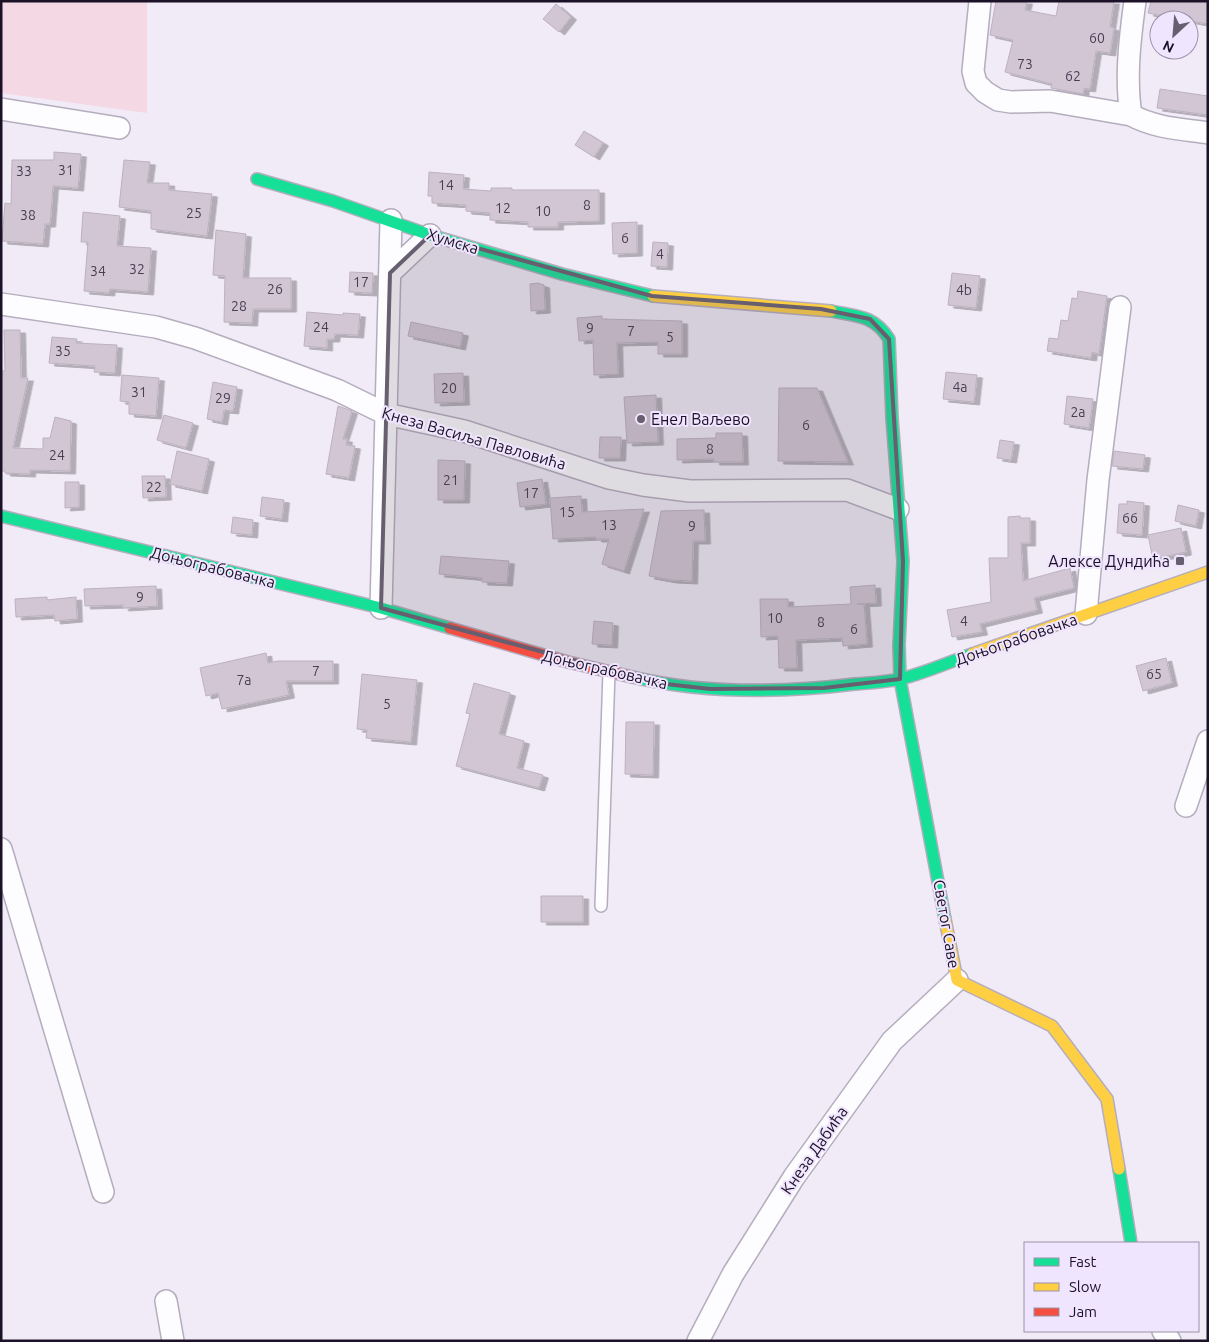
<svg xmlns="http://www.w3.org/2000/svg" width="1209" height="1342" font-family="Ubuntu,sans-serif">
	<defs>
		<filter id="shadow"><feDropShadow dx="5.5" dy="3" stdDeviation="0" flood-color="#0004"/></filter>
	</defs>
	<rect width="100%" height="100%" fill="#f1ebf8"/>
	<path fill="#f4d8e3" d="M1 1H147V113L1 93Z"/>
	<path fill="#d2c6d5" stroke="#bcb1bf" filter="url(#shadow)" d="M996 1H1027L1025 10 1056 16 1059 1H1114L1110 27 1114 28 1110 53 1096 51 1090 89 1084 88 1083 94 1051 88 1052 84 1005 72 1013 40 990 35Z
		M1151 1H1208V24L1148 13Z
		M556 4 571 17 559 32 543 19Z
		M1160 89 1208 96V115L1157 108Z
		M584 131 603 143 594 157 575 145Z
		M54 152 81 154 78 188 53 186 50 224H45L43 244 2 241 5 203 11 204 12 160H54Z
		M124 160 150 162 147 183H169V190L212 194 207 236 151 229V211L119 207Z
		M429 172 464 175 463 189 491 191V188H512V190H599V221L558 222V227H528V222L490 220V213L466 211V205L432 203V196H428Z
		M83 212 120 216 117 246 151 248 148 292 110 289 109 293 84 291 88 242H81Z
		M637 222V253L613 254 612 223Z
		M216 230 246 234 243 278H291V309H253L252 323 224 322 225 276 213 275Z
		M653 242 668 243 667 267 651 266Z
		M350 272 373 273 372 293 349 292Z
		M952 273 980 276 976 308 948 305Z
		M538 283 544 285 545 310 531 311 530 284Z
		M1078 291 1107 296 1099 354 1092 352 1091 358 1047 351 1049 338 1058 339 1061 320 1068 321 1072 298 1077 299Z
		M307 312 343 315V313L360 314 358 335 335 334 334 339H327V348L304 346Z
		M602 316V319L682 321V354H658V342L617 343 618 374 594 375 593 340 579 341 577 318Z
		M411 322 463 333 460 347 408 336Z
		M4 330H20L21 378H28L13 448 43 449V438H50L55 417 71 421 70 471 30 470V474L5 473V471H1V371H5Z
		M52 337 77 339 76 343 117 345 115 373 94 372 95 366 49 363Z
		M946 372 977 375 974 402 943 399Z
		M463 373 464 402 435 403 434 374Z
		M122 375 159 378 156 416 129 414V402L120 401Z
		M213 382 237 387 233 411 224 410 222 422 207 419Z
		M779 388H817L848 462 778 461Z
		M656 395 658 442 627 443 624 397Z
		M1067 396 1093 399 1089 428 1064 424Z
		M338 406 352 411 343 439H347L346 445 355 446 349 478 326 474Z
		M164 415 193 423 186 448 157 440Z
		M716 433H742L743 462H714V459L677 460V439L716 438Z
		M600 437H621L620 458H599Z
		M1000 440 1014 442 1011 460 997 458Z
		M177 451 209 459 202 491 170 484Z
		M1114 451 1145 455 1143 469 1112 466Z
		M438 460 465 461 464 500H438Z
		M142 476H165L166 497 143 498Z
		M542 479 546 504 520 507 517 483Z
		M65 482H79V507L65 508Z
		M581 496 582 512 644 509 624 571 602 564 609 539H596V537L553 539 550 498Z
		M262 497 284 500 282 519 260 516Z
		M1127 501 1144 503 1142 535 1117 533 1119 504H1127Z
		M1178 505 1199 510 1196 526 1175 521Z
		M704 510 705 541H693L692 581 671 580 649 576 661 511Z
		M1020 516V518H1030V543H1021L1023 581 1070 568 1074 588 1034 598 1037 610 980 624 982 632 952 637 947 610 991 602 989 558H1008V517Z
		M233 517 253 520 252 535 231 533Z
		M1181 528 1186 552 1153 559 1148 535Z
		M441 556 509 561 507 583 482 582V578L439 574Z
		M875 585 876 603 857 604H864L867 644 843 646 842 638 796 640 797 668H779L778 636 761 637 760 599H788V607L851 604 850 587Z
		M156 586 157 606 123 608V605L85 606 84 589Z
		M47 597V600L76 597 77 619 55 621 54 615 16 617 15 599Z
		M594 621 613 623 612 645 592 644Z
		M266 653 268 663 278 661H333V681H286L289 695 222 709 218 693 206 696 200 668Z
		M1166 658 1172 683 1143 691 1136 666Z
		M362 674 417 680 411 742 366 738 367 730 357 729Z
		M474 683 510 693 499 734 524 741 517 768 543 775 539 788 456 766 470 714 466 713Z
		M626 722H654L653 775 625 774Z
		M541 896H583V922H541Z"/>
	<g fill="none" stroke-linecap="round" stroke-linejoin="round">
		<g stroke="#b4adbd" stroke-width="14">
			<path id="lane" d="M601 906 609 672"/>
		</g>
		<g stroke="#b4adbd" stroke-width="24">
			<path id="street" d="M980 1 973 71 976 83 985 92 998 100 1011 102 1050 101 1131 115
				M1135 1C1130 38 1125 78 1131 115 1155 128 1181 129 1208 133
				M1 109 119 128
				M390 273 430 235
				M1 304 156 327 195 338 337 390 386 414 464 431 609 478 643 485 690 491 847 490 898 509
				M381 608 391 220
				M1086 614 1098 480 1120 307
				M1186 806 1208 741
				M1 849 103 1192
				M166 1301 173 1341
				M1163 1331 1170 1341
				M698 1341 733 1274 794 1177 892 1041 957 980"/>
		</g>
		<g stroke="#b4adbd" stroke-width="14">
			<path id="fast" d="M257 179 333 201 430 235 562 274 653 296
				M831 311C856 316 874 315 889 339L892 418 903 561 899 645 900 679 945 919
				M1 516 381 608 450 628
				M632 677C705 694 782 693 855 684 870 683 886 682 900 679 925 673 949 662 972 654
				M1119 1169 1131 1243"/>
		</g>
		<g stroke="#b4adbd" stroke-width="14">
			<path id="slow" d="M653 296 831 311
				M972 654 1208 572
				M945 919 957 980 1052 1026 1107 1099 1119 1169"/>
		</g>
		<g stroke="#b4adbd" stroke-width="14">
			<path id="jam" d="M450 628 568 662 632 677"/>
		</g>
		<use href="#lane" stroke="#fdfcfe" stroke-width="11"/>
		<use href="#street" stroke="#fdfcfe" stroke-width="21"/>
		<use href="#fast" stroke="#16e098" stroke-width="11"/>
		<use href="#slow" stroke="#ffcf43" stroke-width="11"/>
		<use href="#jam" stroke="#f24e42" stroke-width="11"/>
	</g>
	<path fill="#675e70" fill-opacity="0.2" stroke="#675e70" stroke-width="4" stroke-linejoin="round" d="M430 235 652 296 821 309 870 319 889 339 903 561 900 679 824 688 710 689 657 683 381 608 390 273Z"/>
	<g fill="#675e70" stroke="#f0e5fe" stroke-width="2">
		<circle cx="641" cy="419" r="5"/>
		<rect x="1175" y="556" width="10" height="10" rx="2.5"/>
	</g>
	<g text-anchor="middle" stroke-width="4" stroke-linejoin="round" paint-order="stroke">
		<g font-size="14" fill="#4a3f52">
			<text x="1097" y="43">60</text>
			<text x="1025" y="69">73</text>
			<text x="1073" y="81">62</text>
			<text x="66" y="175">31</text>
			<text x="24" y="176">33</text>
			<text x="446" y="190">14</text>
			<text x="587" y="210">8</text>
			<text x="503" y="213">12</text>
			<text x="543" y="216">10</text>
			<text x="194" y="218">25</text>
			<text x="28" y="220">38</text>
			<text x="625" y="243">6</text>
			<text x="660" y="259">4</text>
			<text x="137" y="274">32</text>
			<text x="98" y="276">34</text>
			<text x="361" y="287">17</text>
			<text x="275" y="294">26</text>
			<text x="964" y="295">4b</text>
			<text x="239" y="311">28</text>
			<text x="321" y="332">24</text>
			<text x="590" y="333">9</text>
			<text x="631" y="336">7</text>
			<text x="670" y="342">5</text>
			<text x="63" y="356">35</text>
			<text x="960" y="392">4a</text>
			<text x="449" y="393">20</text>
			<text x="139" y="397">31</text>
			<text x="223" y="403">29</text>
			<text x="1078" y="417">2a</text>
			<text x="806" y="430">6</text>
			<text x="710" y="454">8</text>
			<text x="57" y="460">24</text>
			<text x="451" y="485">21</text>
			<text x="154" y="492">22</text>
			<text x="531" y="498">17</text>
			<text x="567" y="517">15</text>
			<text x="1130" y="523">66</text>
			<text x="609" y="530">13</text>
			<text x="692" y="531">9</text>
			<text x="140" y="602">9</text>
			<text x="775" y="623">10</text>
			<text x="964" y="626">4</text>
			<text x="821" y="627">8</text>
			<text x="854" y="634">6</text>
			<text x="316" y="676">7</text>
			<text x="1154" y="679">65</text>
			<text x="244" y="685">7a</text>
			<text x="387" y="709">5</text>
		</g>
		<g font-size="16" fill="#1c1227" stroke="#f0e5fe">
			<text transform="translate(453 241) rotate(17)" y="6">Хумска</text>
			<text transform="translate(474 438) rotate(16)" y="6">Кнеза Васиља Павловића</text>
			<text transform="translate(213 567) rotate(14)" y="6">Доњограбовачка</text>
			<text transform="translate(1016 639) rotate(-19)" y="6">Доњограбовачка</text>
			<text transform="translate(605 669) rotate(13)" y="6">Доњограбовачка</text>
			<text transform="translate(947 924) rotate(80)" y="6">Светог Саве</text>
			<text transform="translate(814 1150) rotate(-55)" y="6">Кнеза Дабића</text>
		</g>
		<g font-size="16" fill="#1c1227" stroke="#f0e5fe" text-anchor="start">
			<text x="651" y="425">Енел Ваљево</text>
			<text x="1170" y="567" text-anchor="end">Алексе Дундића</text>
		</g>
	</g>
	<rect width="1209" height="1342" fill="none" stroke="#1c1227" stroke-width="5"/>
	<rect x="1024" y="1242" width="175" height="90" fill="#f0e5fe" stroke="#9b91a8"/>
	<rect x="1034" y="1258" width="25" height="8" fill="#16e098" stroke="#9b91a8"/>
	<text x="1069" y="1267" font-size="15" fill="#1c1227">Fast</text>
	<rect x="1034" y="1283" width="25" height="8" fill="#ffcf43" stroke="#9b91a8"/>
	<text x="1069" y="1292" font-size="15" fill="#1c1227">Slow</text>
	<rect x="1034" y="1308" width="25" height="8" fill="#f24e42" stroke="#9b91a8"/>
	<text x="1069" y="1317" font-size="15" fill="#1c1227">Jam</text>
	<g transform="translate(1174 35) rotate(206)"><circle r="24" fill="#f0e5fe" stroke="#9b91a8"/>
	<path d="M0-4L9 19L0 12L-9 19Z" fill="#675e70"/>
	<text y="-8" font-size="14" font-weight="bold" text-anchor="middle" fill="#1c1227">N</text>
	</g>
</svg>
